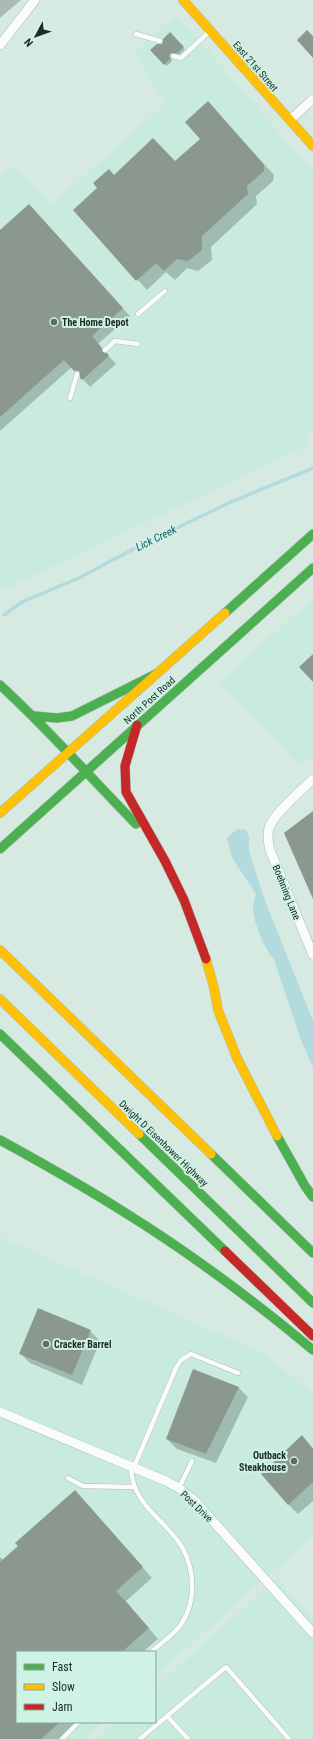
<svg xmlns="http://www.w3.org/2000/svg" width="313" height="1739" font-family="'Roboto Condensed',sans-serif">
	<rect width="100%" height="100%" fill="#d6eae2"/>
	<path fill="#c9ebde" d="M176 14 313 171V429L307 435 305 447 7 588 0 586V178L13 165 51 205 167 102 153 85 135 52Z
		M313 598V755L300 767 220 682Z
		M0 1237 263 1353 313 1393V1536L155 1676V1652H17V1722H104L84 1739H0Z
		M277 1578 313 1619V1739H97L116 1722H155V1687Z"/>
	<path fill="#b2dadf" d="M238 829 246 830 249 837V851L264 898 313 1021V1067L302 1043 274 960C264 948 253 922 253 907 253 903 255 898 256 894L238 867 232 857 227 838 232 833Z"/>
	<path fill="#0003" d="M0 0H21L0 18Z
		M170 33 185 50 179 55H173L171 58 172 61 167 66 151 50 163 45Z
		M218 113 274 175 273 181 256 196 257 204 211 247 212 260 198 271 187 268 175 280 166 272 147 290 74 210 114 176 175 162 201 139Z
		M29 205 130 316 98 344 116 364 90 387 72 367 0 431V231Z
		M90 1331 100 1341 82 1385 30 1363 20 1353Z
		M238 1387 248 1397 216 1463 177 1449 167 1439Z
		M302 1437 313 1448V1501L298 1514 288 1504Z
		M84 1501 152 1578 126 1601 158 1639 143 1652H17V1722H81L62 1739H0V1557L3 1560Z"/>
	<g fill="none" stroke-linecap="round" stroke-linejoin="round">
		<path stroke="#b2dadf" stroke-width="3.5" d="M4 615 22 602 79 578 141 545 231 502 313 468"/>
	</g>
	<path fill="#8a9890" d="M307 30 313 36V58L297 40Z
		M170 32 184 47 177 53H171L169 55 170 59 164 65 150 50 157 44H162L163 39Z
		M208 101 264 165V171L247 186 248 194 202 236V250L188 261 177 259 164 271 156 263 136 281 73 210 97 188 93 183 109 169 114 175 153 138 175 161 200 139 185 122Z
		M29 204 123 308 92 336 102 348V352L107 353 109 356 82 380 80 378V372L78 370 74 371 64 360 0 417V230Z
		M313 654V682L299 667Z
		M313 811V899L284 833Z
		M38 1308 91 1330 72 1375 19 1354Z
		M193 1369 239 1387 206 1454 166 1439Z
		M302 1435 313 1449V1482L288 1505 261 1474Z
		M75 1490 143 1567 116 1591 149 1628 122 1652H17V1722H60L41 1739H0V1562L18 1546 15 1543Z"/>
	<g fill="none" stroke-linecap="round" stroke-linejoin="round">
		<g stroke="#adbcb6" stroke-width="5.5">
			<path id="lane" d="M136 34 160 41
				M173 56 181 58 209 32
				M138 314 165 291
				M105 350 115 341 138 344
				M70 398 77 374
				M130 1466C132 1473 132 1481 135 1487 144 1511 169 1525 182 1547 195 1570 196 1601 182 1623 175 1634 161 1643 151 1652
				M134 1467 176 1368 181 1360 191 1354 238 1373
				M68 1478 83 1486 135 1487
				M179 1488 192 1461
				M167 1716 226 1667 289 1739
				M62 1739 79 1722
				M140 1739 167 1716 188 1739"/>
		</g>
		<g stroke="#adbcb6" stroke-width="10">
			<path id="street" d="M0 45 35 0
				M290 120 313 99
				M313 779C302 790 273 814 269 828 267 835 268 842 270 850L313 955
				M0 1412 166 1481 179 1488 195 1501 313 1633"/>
		</g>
		<g stroke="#adbcb6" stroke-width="10">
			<path id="fast" d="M225 613 313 534
				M0 685C48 729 91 778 136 824
				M34 716 57 718 72 716 156 674
				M0 849 313 568
				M0 1034 225 1251
				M139 1134 313 1303
				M277 1136 305 1186 313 1197
				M0 1140C42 1163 83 1186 124 1212 190 1253 253 1300 313 1350
				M211 1154 313 1253"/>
		</g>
		<g stroke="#adbcb6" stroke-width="10">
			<path id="slow" d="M183 0 313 146
				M0 813 225 613
				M0 950 211 1154
				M206 959 214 988 218 1010 237 1058 277 1136
				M0 999 139 1134"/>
		</g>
		<g stroke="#adbcb6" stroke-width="10">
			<path id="jam" d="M137 725 125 766 126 792 165 861 184 900 206 959
				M225 1251 313 1336"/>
		</g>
		<use href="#lane" stroke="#f9fcfb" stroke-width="4.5"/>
		<use href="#street" stroke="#f9fcfb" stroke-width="9"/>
		<use href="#fast" stroke="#4caf50" stroke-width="9"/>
		<use href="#slow" stroke="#ffc107" stroke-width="9"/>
		<use href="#jam" stroke="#c62828" stroke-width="9"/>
	</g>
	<g fill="#5d6d66" stroke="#cef2e4" stroke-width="1.5">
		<circle cx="54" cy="322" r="4"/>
		<circle cx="46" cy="1344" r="4"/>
		<circle cx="294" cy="1461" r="4"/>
	</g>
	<g text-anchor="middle" stroke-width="4" stroke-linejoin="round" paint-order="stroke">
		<g font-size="10" fill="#1c2924" stroke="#cef2e4">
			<text transform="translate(256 66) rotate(49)" y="4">East 21st Street</text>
			<text transform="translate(149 700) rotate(-42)" y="4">North Post Road</text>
			<text transform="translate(287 892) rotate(68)" y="4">Boehning Lane</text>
			<text transform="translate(164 1143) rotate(44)" y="4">Dwight D Eisenhower Highway</text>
			<text transform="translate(197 1506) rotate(44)" y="4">Post Drive</text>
		</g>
		<g font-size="10" font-weight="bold" fill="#1c2924" stroke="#cef2e4" text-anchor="start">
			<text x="62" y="326">The Home Depot</text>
			<text x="54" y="1348">Cracker Barrel</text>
			<text x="286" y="1459" text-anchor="end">Outback<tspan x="286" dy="12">Steakhouse</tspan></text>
		</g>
		<g font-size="11" font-style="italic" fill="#175966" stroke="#cef2e4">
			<text transform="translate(156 538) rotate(-26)" y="4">Lick Creek</text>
		</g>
	</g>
	<rect x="16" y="1651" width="140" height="72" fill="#cef2e4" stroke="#87a297"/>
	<rect x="24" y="1664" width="20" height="6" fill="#4caf50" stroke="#87a297"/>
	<text x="52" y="1671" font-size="12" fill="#1c2924">Fast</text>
	<rect x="24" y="1684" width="20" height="6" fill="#ffc107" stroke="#87a297"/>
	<text x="52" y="1691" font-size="12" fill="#1c2924">Slow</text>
	<rect x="24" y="1704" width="20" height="6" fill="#c62828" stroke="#87a297"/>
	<text x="52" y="1711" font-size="12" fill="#1c2924">Jam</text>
	<g transform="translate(36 36) rotate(229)" stroke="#cef2e4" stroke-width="3" paint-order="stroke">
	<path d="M0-3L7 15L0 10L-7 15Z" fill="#1c2924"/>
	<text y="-6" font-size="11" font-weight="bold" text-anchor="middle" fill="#1c2924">N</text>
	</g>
</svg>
